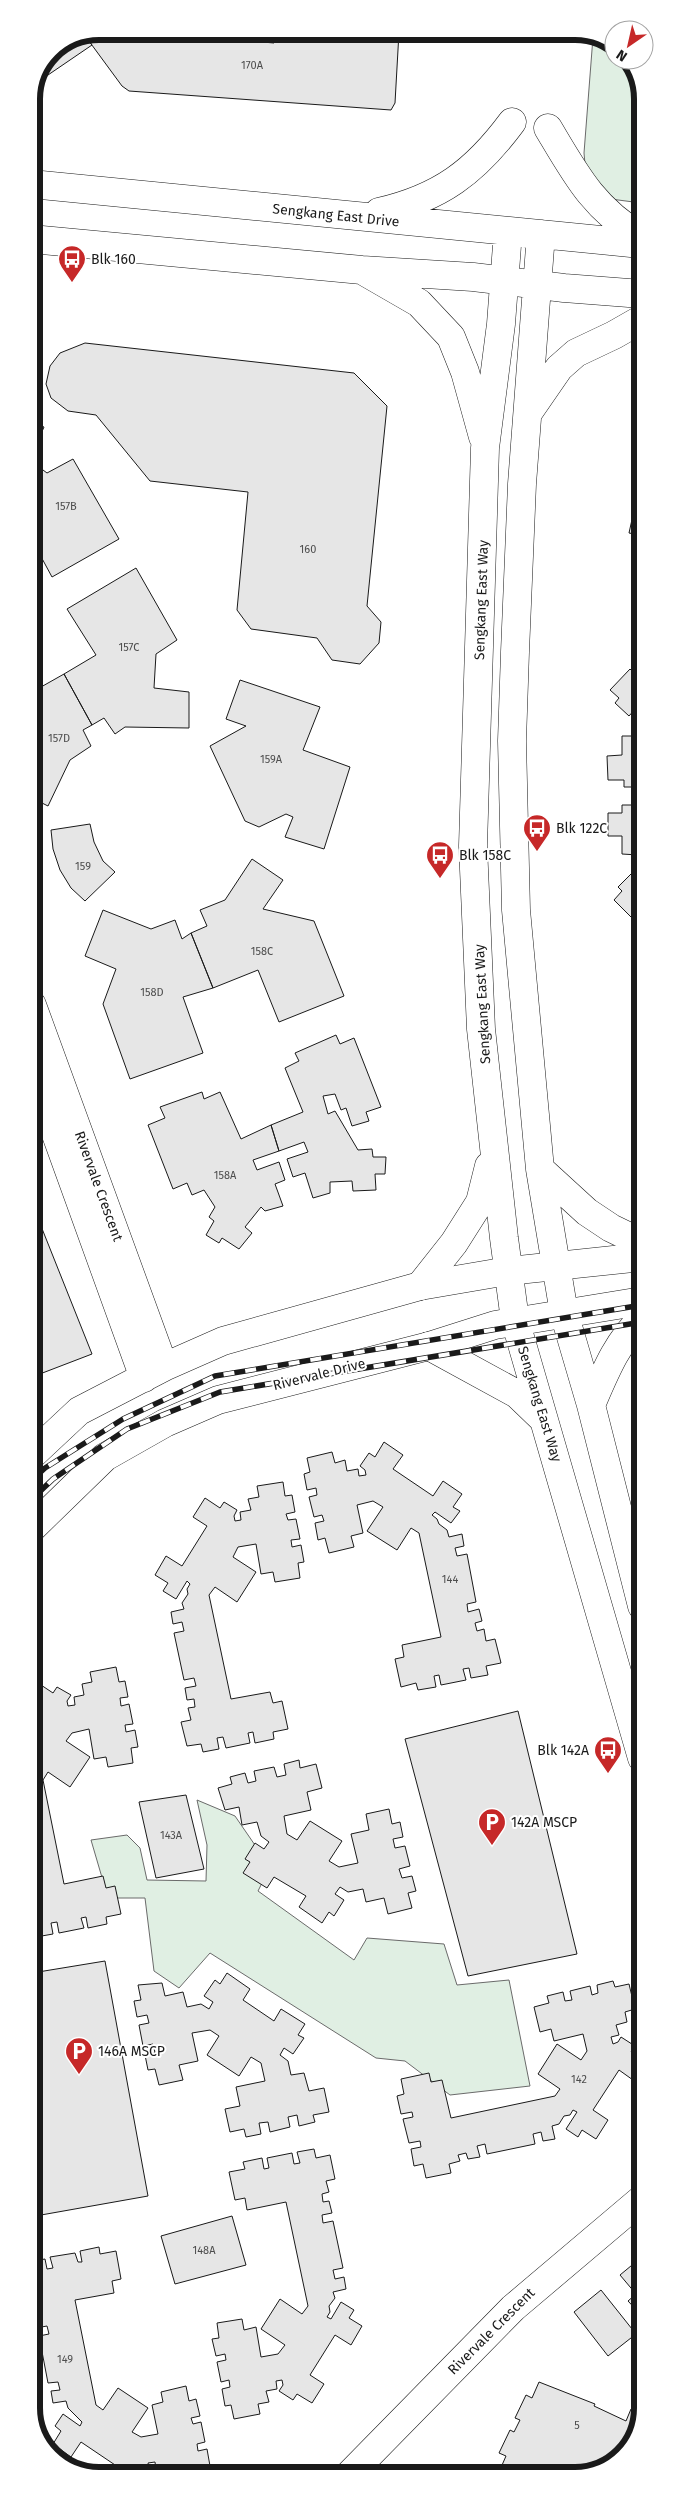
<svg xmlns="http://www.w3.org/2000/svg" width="674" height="2507" font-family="'Fira Sans',sans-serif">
	<rect width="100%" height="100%" fill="#fff"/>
	<path fill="#e0efe3" stroke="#6a6a6a" d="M583 32 614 46V60H626L641 86V203L588 196 584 153 593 37Z
		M197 1800 235 1816 270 1867 258 1891 354 1960 367 1938 444 1944 457 1985 509 1980 530 2086 450 2095 405 2061 376 2058 210 1953 179 1988 154 1971 145 1898H108L91 1840 127 1835 140 1848 147 1880 206 1881 207 1845Z"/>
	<path fill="#e6e6e6" stroke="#1a1a1a" d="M99 31H150L148 33 178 35V31H251L240 32 239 40 274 43 275 31 399 32 395 103 391 110 129 91 122 86 86 37Z
		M86 37 92 45 48 75 42 74 51 51Z
		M85 343 354 373 387 406 367 606 381 622 379 643 360 664 332 660 317 638 251 629 237 610 248 492 150 481 96 415 68 411 51 398 46 384 50 366 60 353Z
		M31 422 44 427 31 457Z
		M73 459 119 539 52 577 32 540 31 461 47 473Z
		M633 515 642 516V547H639L640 535 629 533Z
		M136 568 177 640 156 654 154 688 189 692V728L125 727 115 734 104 718 92 725 64 674 96 655 67 609Z
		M630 669 640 679 642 676V714L636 708 629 716 615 703 619 698 610 690Z
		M64 674 92 725 83 730 91 746 70 760 48 806 32 798V675L41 687Z
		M240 680 320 707 303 750 350 767 324 849 285 837 293 817 286 814 259 827 245 821 210 746 246 726 226 719Z
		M642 715V776H639V787H624V780H608L607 756 622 755V736H636L635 721Z
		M622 805H635L636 815H642V872L638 868V855L622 854V836H608V813H622Z
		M90 824 94 842 103 861 115 872 85 901 71 888 60 870 53 849 51 830Z
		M252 859 283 880 263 909 314 921 344 996 279 1022 258 970 213 988 191 933 207 926 200 910 225 900Z
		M631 874 639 881 642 878V912L634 920 614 900 622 891 618 887Z
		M103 910 151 929 175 920 182 939 191 933 213 988 183 997 203 1053 130 1079 103 1004 116 969 85 956Z
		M336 1035 340 1044 354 1038 381 1107 366 1112 369 1121 352 1126 346 1108 341 1110 335 1094 323 1096 328 1114 335 1111 358 1150 372 1149 373 1157H386L385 1174H375L376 1190 353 1191 352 1181 330 1182V1193L313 1198 305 1173 293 1177 287 1159 308 1152 304 1142 279 1151 271 1125 303 1112 285 1068 299 1061 295 1053Z
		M202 1092 204 1099 220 1092 241 1139 271 1125 279 1151 253 1160 257 1170 279 1162 285 1180 275 1184 283 1206 265 1211 261 1207 245 1227 252 1233 239 1249 222 1238 219 1243 206 1235 214 1221 209 1217 215 1207 204 1190 192 1195 187 1183 173 1189 148 1125 165 1118 160 1107Z
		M33 1206 92 1354 32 1377V1207Z
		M384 1442 403 1455 393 1469 433 1496 443 1481 462 1494 453 1507 460 1511 451 1523 435 1512 432 1515 437 1519 439 1524 447 1530 449 1537 462 1534 464 1546 455 1548 457 1556 467 1554 476 1602 467 1604 468 1612 479 1609 482 1621 475 1623 477 1631 484 1629 486 1641 495 1639 501 1663 486 1666 488 1675 471 1678 469 1668 463 1669 466 1680 441 1685 439 1675 434 1676 436 1687 418 1690 416 1683 401 1687 395 1659 404 1657 402 1645 441 1637 419 1533 411 1528 397 1550 367 1531 383 1507 373 1501 357 1505 363 1533 351 1536 354 1547 329 1553 325 1538 318 1540 315 1523 324 1521 322 1515 314 1517 309 1497 317 1495 316 1488 307 1490 304 1474 310 1472 307 1458 332 1452 335 1463 345 1460 347 1471 358 1469 359 1476 366 1475 365 1470 360 1466 369 1453 375 1457Z
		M283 1482 285 1496 292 1495 295 1512 286 1514 288 1520 296 1519 300 1539 291 1540 292 1547 301 1545 304 1562 298 1563 300 1578 275 1582 273 1572 261 1574 256 1544 238 1547 233 1557 256 1572 237 1602 215 1587 209 1595 231 1699 270 1692 273 1703 282 1701 288 1729 273 1732 274 1739 255 1743 253 1732 248 1733 250 1743 226 1748 223 1737 217 1738 219 1749 203 1752 201 1744 187 1746 181 1722 191 1720 188 1708 195 1707 194 1699 187 1700 185 1688 196 1686 194 1678 184 1680 174 1633 184 1631 182 1622 173 1624 171 1612 184 1609 182 1603 188 1594 187 1589 190 1584 187 1581 176 1599 163 1591 168 1583 155 1575 166 1556 182 1566 207 1526 193 1517 205 1498 220 1508 224 1502 237 1510 234 1516 235 1521 241 1520 240 1512 251 1510 248 1499 259 1497 257 1486Z
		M116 1667 119 1682 125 1681 128 1697 120 1698 121 1706 129 1704 133 1724 125 1725 126 1732 135 1730 138 1747 131 1748 133 1763 108 1767 106 1757 94 1759 89 1729 72 1733 66 1741 90 1757 70 1787 48 1772 43 1780 64 1884 103 1876 106 1888 115 1886 121 1914 106 1917 107 1924 88 1928 86 1917 81 1918 84 1928 59 1933 57 1922 51 1923 53 1934 36 1937 35 1928 32 1929V1724L40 1711 32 1705V1692L38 1683 53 1693 57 1687 71 1695 67 1701 68 1706 75 1705 74 1697 84 1695 82 1684 92 1682 90 1672Z
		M518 1711 577 1954 468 1976 405 1739Z
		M299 1760 300 1768 316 1764 322 1788 307 1792 311 1810 284 1816 287 1834 297 1840 310 1821 342 1841 329 1861 339 1867 358 1863 351 1834 369 1830 366 1814 389 1809 392 1824 400 1822 403 1837 393 1839 395 1848 405 1846 410 1866 399 1869 402 1878 412 1876 416 1891 408 1893 412 1908 388 1914 384 1898 366 1902 363 1889 348 1892 340 1887 335 1894 344 1900 334 1916 329 1912 322 1923 299 1907 306 1896 274 1877 267 1888 243 1873 250 1862 245 1859 255 1843 264 1849 269 1842 261 1836 257 1822 242 1825 239 1807 225 1810 218 1788 232 1784 230 1777 245 1773 248 1783 256 1781 254 1771 274 1767 277 1777 286 1775 284 1764Z
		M186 1795 204 1869 156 1878 139 1802Z
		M105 1961 148 2196 41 2215 32 2178V1973Z
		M227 1973 250 1989 243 2000 274 2021 281 2009 305 2024 298 2035 304 2038 293 2054 284 2048 280 2055 288 2061 291 2075 304 2073 309 2091 324 2088 329 2112 313 2115 315 2122 299 2126 297 2115 288 2117 290 2127 270 2132 268 2122 259 2123 261 2134 246 2137 244 2129 230 2132 225 2109 240 2106 236 2087 265 2081 261 2063 251 2057 239 2076 207 2055 219 2036 210 2030 192 2033 198 2061 179 2065 183 2080 159 2085 155 2069 148 2070 145 2055 155 2053 153 2044 143 2046 139 2025 149 2023 147 2015 137 2017 134 2001 141 2000 138 1985 162 1983 165 1996 183 1992 187 2007 201 2004 209 2009 213 2002 204 1996 215 1980 220 1984Z
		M613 1981 615 1987 629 1984 635 2009 625 2012 627 2022 616 2025 619 2035 611 2037 613 2044 618 2042 621 2037 635 2046 631 2052 643 2059V2066L633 2080 619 2070 593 2110 608 2120 596 2139 582 2130 578 2137 566 2129 577 2112 573 2110 570 2115 564 2116 559 2124 552 2126 555 2139 543 2141 541 2132 533 2134 535 2144 487 2154 485 2144 477 2146 480 2157 468 2159 466 2153 458 2155 460 2161 449 2164 451 2173 426 2178 423 2164 414 2166 411 2149 421 2147 420 2141 409 2143 403 2119 413 2117 412 2112 401 2114 397 2096 404 2094 401 2079 429 2073 431 2082 442 2080 451 2118 555 2096 560 2089 538 2074 557 2044 581 2060 587 2051 583 2034 554 2041 551 2029 540 2032 534 2007 549 2003 547 1996 563 1992 565 2001 572 2000 570 1991 590 1986 592 1995 598 1993 597 1985Z
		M314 2149 316 2158 330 2155 335 2179 326 2181 329 2192 322 2194 323 2202 329 2201 332 2213 322 2215 323 2223 333 2221 343 2268 333 2270 335 2279 344 2277 346 2289 333 2292 335 2298 329 2306 330 2312 327 2317 331 2319 341 2302 354 2310 349 2318 362 2326 351 2345 335 2335 310 2375 324 2384 312 2403 297 2394 293 2400 279 2391 283 2385 282 2380 276 2381 277 2389 266 2391 269 2402 258 2404 260 2414 234 2419 231 2405 225 2406 222 2389 230 2387 229 2380 221 2382 217 2362 226 2360 225 2354 216 2356 212 2339 219 2338 217 2323 242 2319 244 2330 256 2327 261 2357 278 2354 285 2345 261 2329 280 2299 302 2314 308 2306 286 2202 247 2210 245 2198 235 2200 229 2172 245 2169 243 2162 262 2158 264 2169 269 2168 267 2158 292 2153 294 2164 300 2163 297 2152Z
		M232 2216 246 2265 175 2284 161 2236Z
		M99 2247 100 2254 116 2251 121 2279 112 2281 114 2293 75 2300 96 2405 103 2410 118 2388 148 2408 132 2432 141 2437 158 2434 152 2405 163 2402 161 2392 186 2386 189 2401 196 2399 200 2416 191 2418 193 2424 201 2422 205 2442 197 2444 198 2451 207 2449 210 2466 204 2467 206 2475H168L167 2467 156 2470 155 2462 148 2463 149 2468 155 2472 152 2475 116 2476 121 2469 81 2442 71 2457 53 2444 61 2431 55 2426 63 2414 80 2426 82 2422 68 2408 66 2401 53 2403 51 2391 60 2390 58 2382 48 2383 39 2336 49 2334 47 2326 36 2328 34 2316 40 2315 39 2307 33 2308V2261L45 2259 47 2269 53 2268 50 2257 75 2253 78 2262H82L80 2251Z
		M643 2256V2288L636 2294 620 2275Z
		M643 2288V2317L628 2301Z
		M601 2290 636 2334 608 2356 574 2312Z
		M539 2382 595 2404 594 2406 626 2421 631 2409 641 2413 626 2452 588 2474 505 2475 499 2472 506 2456 499 2453 510 2430 514 2432 520 2420 515 2418 526 2395 532 2398Z"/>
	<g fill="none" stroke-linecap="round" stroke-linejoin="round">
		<g stroke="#1a1a1a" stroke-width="29">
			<path id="minor" d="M32 1005 164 1367
				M32 1068 144 1378
				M32 1455 79 1411 164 1367 223 1341 420 1286 508 1271 642 1257
				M32 1528 105 1457 165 1423 218 1400 429 1346 495 1325 642 1301
				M349 2475 513 2308 643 2198"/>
		</g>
		<g stroke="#1a1a1a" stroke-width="29">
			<path id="major" d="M548 128C576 175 593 208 641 237
				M31 184 641 244
				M379 212C440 198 475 172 512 122
				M508 232 501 324 485 448 473 846 481 1029 504 1238 515 1320 642 1758
				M541 234 522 484 515 652 512 741 516 910 540 1169 564 1313 591 1405 642 1606
				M31 239 362 270 473 277 564 288 642 294
				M367 273 419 303 451 337 465 372 483 437
				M530 410 559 368 576 353 614 335 642 319
				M540 1169 587 1212 611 1228 642 1243
				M420 1286 454 1243 480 1202 489 1166
				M429 1346 517 1394 544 1420
				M591 1405C604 1375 617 1341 642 1319"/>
		</g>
		<use href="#minor" stroke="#fff" stroke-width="28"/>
		<use href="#major" stroke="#fff" stroke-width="28"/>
		<g stroke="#1a1a1a" stroke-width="5.5">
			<path id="rail" d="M32 1480 45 1468 123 1419 215 1376 642 1305
				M32 1499 53 1479 127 1429 220 1392 642 1322"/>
		</g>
		<use href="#rail" stroke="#fff" stroke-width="4" stroke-dasharray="11" stroke-linecap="butt"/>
	</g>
	<defs>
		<g id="bus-pin" transform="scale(1.4375)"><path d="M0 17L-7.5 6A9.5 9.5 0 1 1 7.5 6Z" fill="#c62828" stroke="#fff"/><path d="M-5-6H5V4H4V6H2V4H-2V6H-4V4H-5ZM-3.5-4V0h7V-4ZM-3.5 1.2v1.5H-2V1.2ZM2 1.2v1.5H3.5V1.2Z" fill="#fff"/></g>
		<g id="parking-pin" transform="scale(1.4375)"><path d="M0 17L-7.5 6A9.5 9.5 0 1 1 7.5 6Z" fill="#c62828" stroke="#fff"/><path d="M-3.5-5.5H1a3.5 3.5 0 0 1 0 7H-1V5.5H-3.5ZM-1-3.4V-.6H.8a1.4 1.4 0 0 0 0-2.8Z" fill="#fff"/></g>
	</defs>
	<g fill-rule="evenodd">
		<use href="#bus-pin" x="72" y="259"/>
		<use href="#bus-pin" x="537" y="828"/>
		<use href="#bus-pin" x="440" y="855"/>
		<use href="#bus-pin" x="608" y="1750"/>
		<use href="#parking-pin" x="492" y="1822"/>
		<use href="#parking-pin" x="79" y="2051"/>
	</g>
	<g text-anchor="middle" stroke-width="4" stroke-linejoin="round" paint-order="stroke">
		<g font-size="11" fill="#4d4d4d">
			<text x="252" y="69">170A</text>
			<text x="66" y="510">157B</text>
			<text x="308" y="553">160</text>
			<text x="129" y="651">157C</text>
			<text x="59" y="742">157D</text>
			<text x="271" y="763">159A</text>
			<text x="83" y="870">159</text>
			<text x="262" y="955">158C</text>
			<text x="152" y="996">158D</text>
			<text x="225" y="1179">158A</text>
			<text x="450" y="1583">144</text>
			<text x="171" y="1839">143A</text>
			<text x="579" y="2083">142</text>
			<text x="204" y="2254">148A</text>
			<text x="65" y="2363">149</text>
			<text x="577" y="2429">5</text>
		</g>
		<g font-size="14" fill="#1a1a1a" stroke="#fff">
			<text transform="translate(336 215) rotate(6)" y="5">Sengkang East Drive</text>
			<text transform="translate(481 600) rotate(-88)" y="5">Sengkang East Way</text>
			<text transform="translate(482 1004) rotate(-93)" y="5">Sengkang East Way</text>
			<text transform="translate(99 1186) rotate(70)" y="5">Rivervale Crescent</text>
			<text transform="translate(319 1374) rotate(-14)" y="5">Rivervale Drive</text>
			<text transform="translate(540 1404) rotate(73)" y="5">Sengkang East Way</text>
			<text transform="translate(491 2331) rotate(-45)" y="5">Rivervale Crescent</text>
		</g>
		<g font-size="14" fill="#1a1a1a" stroke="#fff" text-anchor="start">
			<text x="91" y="264">Blk 160</text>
			<text x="556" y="833">Blk 122C</text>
			<text x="459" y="860">Blk 158C</text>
			<text x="589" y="1755" text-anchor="end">Blk 142A</text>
			<text x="511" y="1827">142A MSCP</text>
			<text x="98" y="2056">146A MSCP</text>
		</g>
	</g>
	<path d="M0 0H674V2507H0ZM99 40H575A59 59 0 0 1 634 99V2408A59 59 0 0 1 575 2467H99A59 59 0 0 1 40 2408V99A59 59 0 0 1 99 40Z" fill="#fff" fill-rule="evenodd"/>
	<path fill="none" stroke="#1a1a1a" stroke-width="6" d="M99 40H575A59 59 0 0 1 634 99V2408A59 59 0 0 1 575 2467H99A59 59 0 0 1 40 2408V99A59 59 0 0 1 99 40Z"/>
	<g transform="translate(629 45) rotate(214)"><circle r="24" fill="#ffffff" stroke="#a3a3a3"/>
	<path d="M0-4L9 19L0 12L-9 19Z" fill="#c62828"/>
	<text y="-8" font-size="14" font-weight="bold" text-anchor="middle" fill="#1a1a1a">N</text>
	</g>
</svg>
